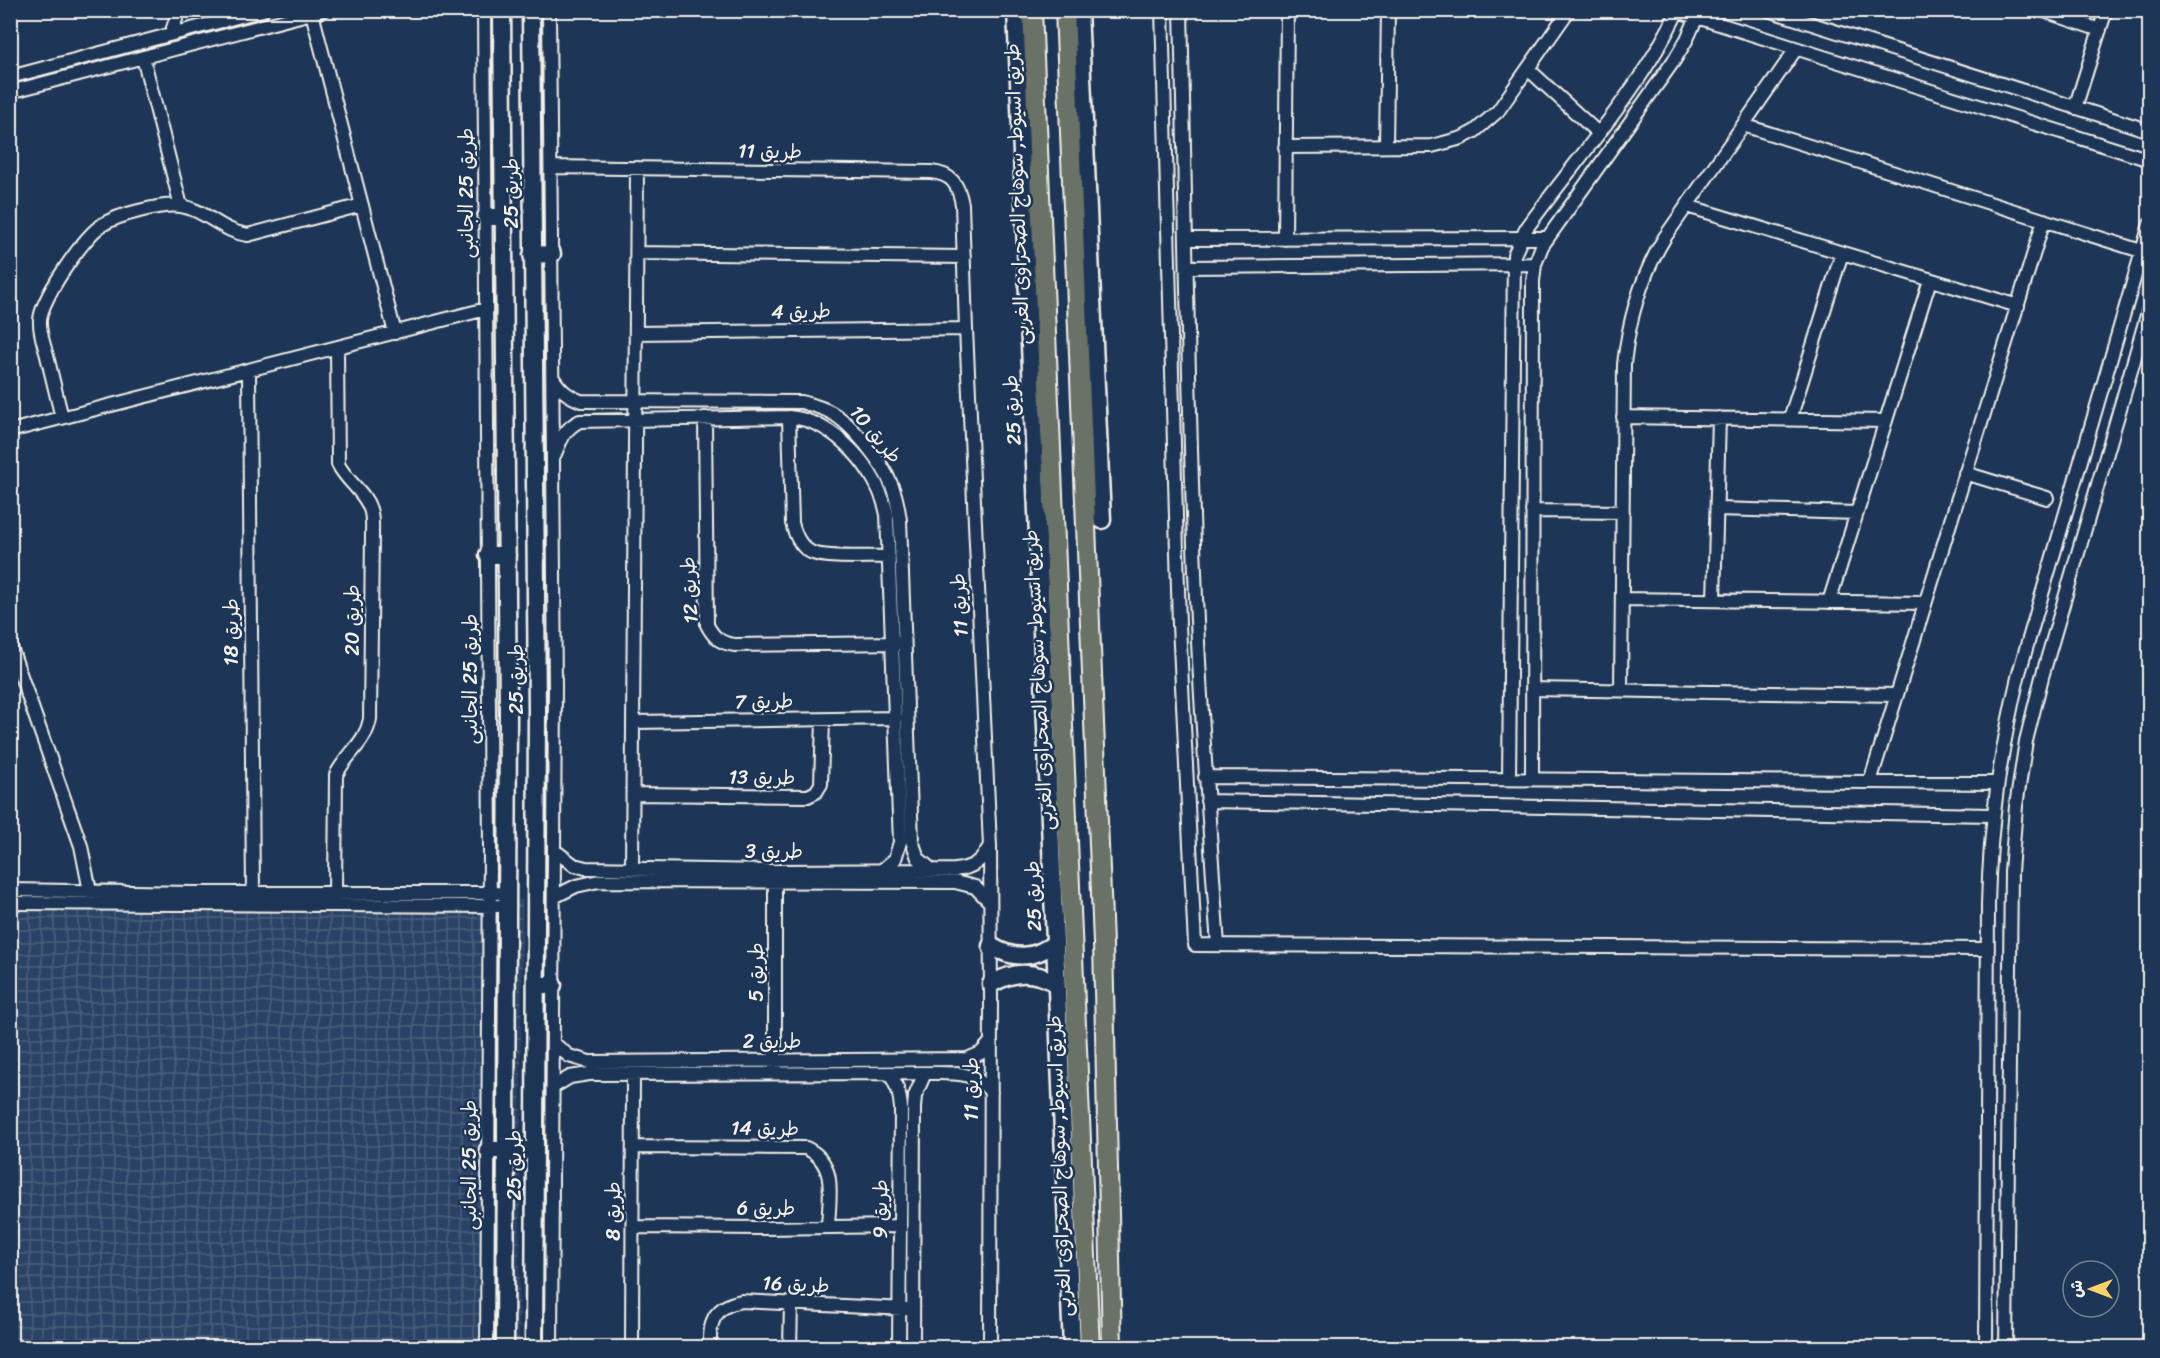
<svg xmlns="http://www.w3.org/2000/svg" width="2160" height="1358" font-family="Sriracha,'Playpen Sans Arabic',sans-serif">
	<defs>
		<pattern id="industrial-grid" width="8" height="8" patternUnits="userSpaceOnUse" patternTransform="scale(1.5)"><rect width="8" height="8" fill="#2b4366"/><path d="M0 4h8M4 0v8" fill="none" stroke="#4a5f7c"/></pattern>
	</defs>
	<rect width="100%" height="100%" fill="#1d3557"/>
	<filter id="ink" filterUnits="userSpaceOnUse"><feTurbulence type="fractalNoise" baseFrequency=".0167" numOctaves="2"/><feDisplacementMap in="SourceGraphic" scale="12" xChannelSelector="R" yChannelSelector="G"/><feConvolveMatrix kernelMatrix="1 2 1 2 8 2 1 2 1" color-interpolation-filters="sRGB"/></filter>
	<g filter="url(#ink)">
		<path fill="url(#industrial-grid)" d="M11 897 522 900 519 1347 11 1348Z"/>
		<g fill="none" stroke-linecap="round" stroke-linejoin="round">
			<g stroke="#f4f1e8" stroke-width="16">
				<path id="street" d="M207 10 223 21
					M484 10 490 850 487 1348
					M549 10 555 687 551 1348
					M1162 10 1179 625 1195 945 1988 949
					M1181 10C1186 214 1188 418 1197 621 1202 730 1210 837 1218 945
					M1768 10 2150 131
					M2041 10 2100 30
					M1678 11 2150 160
					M312 13 395 333
					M171 34 179 10
					M143 57 181 206
					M1528 69 1598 133
					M10 77 263 10
					M10 92 323 10
					M2075 108 2106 10
					M1743 125 2141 251
					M1386 146 1388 10
					M1285 147 1432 146 1462 138 1475 131 1498 111 1569 10
					M551 167 931 172C952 174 958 184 962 204L966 329 990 846 991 998 990 1348
					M1687 206 2018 306
					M1186 239 1548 238
					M1285 239 1287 10
					M637 253 964 257
					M1187 267 1535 264
					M636 333 966 329
					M249 370 253 893
					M553 378C560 390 568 396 581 401L801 402C812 405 822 407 832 413 853 425 882 462 891 484 897 496 898 508 900 520L912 841 918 858 932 870
					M789 417 792 523C795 535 800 548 813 553 829 559 870 556 889 557
					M1623 417 1886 421
					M62 418C57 397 52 377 47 356 44 344 39 332 40 320 41 299 84 236 102 225 117 215 163 203 181 206 206 210 222 232 248 235L362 205
					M705 418 707 625C714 638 720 643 735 645L901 643
					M1790 419 1842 253
					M10 431 486 309
					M555 454C561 439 565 428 580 421L789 417C835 420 879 471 887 515L900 842 895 859 882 870
					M1965 473 2047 498
					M1717 509 1857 513
					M1532 511 1623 512
					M1622 599 1925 603
					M1714 600 1719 418
					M1829 602 1930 280
					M10 645 81 846 90 891
					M1532 689 1897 695
					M1621 690 1624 364C1629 318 1641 276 1665 237L1796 49
					M633 722 896 718
					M1205 777 1996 783
					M1509 779 1514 255 1526 229C1576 159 1642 88 1678 10
					M1532 779 1533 281 1535 264 1542 246 1675 59 1687 39 1700 10
					M1870 782 2044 220
					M633 794 808 796 816 792 821 784 823 720
					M1207 801 1992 815
					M554 850 574 865 586 868 775 871 955 870C972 868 981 862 989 847
					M632 869 637 168
					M775 875V1068
					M10 890 193 893H497
					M335 893 336 775C346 754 366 743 370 719L372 534C372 526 373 517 370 509 365 492 346 481 338 464L337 348
					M554 897 576 886 599 881 955 882 975 887 990 902
					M10 903 498 906
					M553 1043 569 1056 589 1062 967 1059 981 1053 991 1042
					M889 1073C897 1085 900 1094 901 1108L899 1348
					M553 1087 570 1077 589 1074 925 1073C951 1073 974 1070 991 1092
					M633 1147 806 1148C838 1163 829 1197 828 1227
					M633 1227 763 1228 899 1226
					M632 1348 633 1074
					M710 1348C709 1322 713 1307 741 1301L907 1309
					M790 1348 791 1303
					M913 1348 914 1108 915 1096 925 1073
					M1986 1348 1988 904C1990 822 2000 753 2019 673L2150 224
					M2006 1348 2011 872 2016 806 2026 741 2042 677 2150 305"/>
			</g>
			<g stroke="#f4f1e8" stroke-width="21">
				<path id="secondary" d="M502 10 508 712 505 1348
					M531 10 537 712 534 1348
					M1016 10 1072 1348
					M1079 10 1102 520
					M486 217H504
					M532 255 552 254
					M488 555H507
					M991 946C1014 960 1034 959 1055 943
					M991 984C1014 971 1032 970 1056 983
					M536 985H553
					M488 1150H535"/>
			</g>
			<g stroke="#f4f1e8" stroke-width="22">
				<path id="primary" d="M1032 10 1090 1348
					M1065 10 1103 943 1112 1348"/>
			</g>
			<use href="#street" stroke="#1d3557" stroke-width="12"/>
			<use href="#secondary" stroke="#1d3557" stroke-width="16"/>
			<use href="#primary" stroke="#6a7166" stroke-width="18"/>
		</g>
	</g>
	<g text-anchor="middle" stroke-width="5" stroke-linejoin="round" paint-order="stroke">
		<g font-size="20" fill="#f4f1e8" stroke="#1d3557">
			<text transform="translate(770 151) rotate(1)" y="7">طريق 11</text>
			<text transform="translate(466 193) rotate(-90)" y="7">طريق 25 الجانبى</text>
			<text transform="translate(511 193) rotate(-90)" y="7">طريق 25</text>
			<text transform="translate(1017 194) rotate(-92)" y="7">طريق اسيوط, سوهاج الصحراوى الغربى</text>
			<text transform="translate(801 311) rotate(-1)" y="7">طريق 4</text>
			<text transform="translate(1012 410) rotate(-93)" y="7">طريق 25</text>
			<text transform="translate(876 434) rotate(50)" y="7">طريق 10</text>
			<text transform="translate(689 590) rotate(-93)" y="7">طريق 12</text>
			<text transform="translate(959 605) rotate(-93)" y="7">طريق 11</text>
			<text transform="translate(352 620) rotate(-90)" y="7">طريق 20</text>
			<text transform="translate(231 632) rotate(-90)" y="7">طريق 18</text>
			<text transform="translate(470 679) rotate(-90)" y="7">طريق 25 الجانبى</text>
			<text transform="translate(516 679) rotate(-90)" y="7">طريق 25</text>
			<text transform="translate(1038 680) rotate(-93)" y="7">طريق اسيوط, سوهاج الصحراوى الغربى</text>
			<text transform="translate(764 701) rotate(-1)" y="7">طريق 7</text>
			<text transform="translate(762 777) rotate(1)" y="7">طريق 13</text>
			<text x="774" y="858">طريق 3</text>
			<text transform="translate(1033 896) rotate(-92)" y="7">طريق 25</text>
			<text transform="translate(756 972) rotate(-90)" y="7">طريق 5</text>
			<text x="772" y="1048">طريق 2</text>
			<text transform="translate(971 1089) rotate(-90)" y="7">طريق 11</text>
			<text transform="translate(765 1128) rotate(1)" y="7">طريق 14</text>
			<text transform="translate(469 1165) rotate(-90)" y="7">طريق 25 الجانبى</text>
			<text transform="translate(514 1165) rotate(-90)" y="7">طريق 25</text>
			<text transform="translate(1059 1166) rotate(-92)" y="7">طريق اسيوط, سوهاج الصحراوى الغربى</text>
			<text x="766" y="1215">طريق 6</text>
			<text transform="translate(880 1209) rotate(-89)" y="7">طريق 9</text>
			<text transform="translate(613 1211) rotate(-90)" y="7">طريق 8</text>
			<text transform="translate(796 1284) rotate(3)" y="7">طريق 16</text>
		</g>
	</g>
	<rect width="2160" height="1358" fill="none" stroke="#1d3557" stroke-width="36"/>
	<rect x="18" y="18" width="2124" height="1322" fill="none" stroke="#f4f1e8" stroke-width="2" filter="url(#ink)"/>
	<g transform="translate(2091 1289) rotate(270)"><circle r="28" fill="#1d3557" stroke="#738091" stroke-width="1.5"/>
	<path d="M0-4.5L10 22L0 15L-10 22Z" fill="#ffd166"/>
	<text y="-9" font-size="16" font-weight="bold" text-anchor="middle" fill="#f4f1e8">ش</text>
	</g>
</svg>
